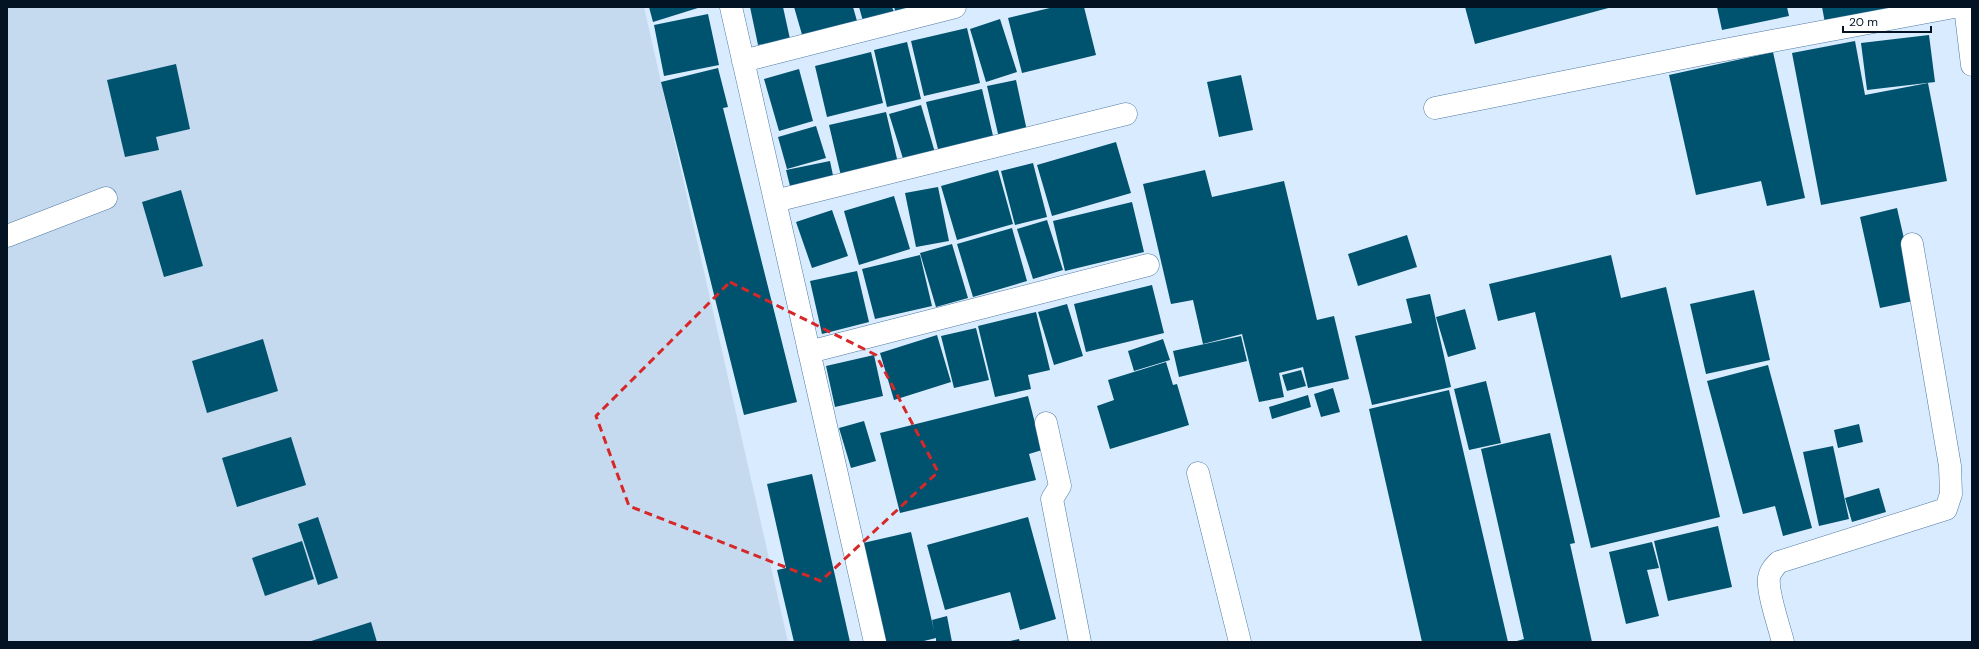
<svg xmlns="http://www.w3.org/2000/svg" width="1979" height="649" font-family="'DM Sans',sans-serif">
	<rect width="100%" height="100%" fill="#d9ebfe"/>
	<path fill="#c6daef" d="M7 7H644L788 642H7Z"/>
	<path fill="#00536e" d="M649 7H701L653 22Z
		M750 7H783L790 39 758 45Z
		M794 7H853L857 21 803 38Z
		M859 7H892L894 12 863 21Z
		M894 7H917L896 13Z
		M1054 7H1084L1096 55 1022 73 1008 18Z
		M1465 7H1612L1475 44Z
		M1717 7H1787L1789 16 1722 30Z
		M1822 7H1899L1825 23Z
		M708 14 719 65 664 76 654 25Z
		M1000 19 1017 72 986 82 970 29Z
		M967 28 980 83 924 96 911 41Z
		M1929 35 1935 82 1867 90 1861 43Z
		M1855 41 1865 95 1928 83 1947 181 1821 205 1792 53Z
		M907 42 921 99 887 107 874 50Z
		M871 52 883 103 827 117 815 66Z
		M1773 52 1805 198 1767 206 1761 181 1696 195 1669 75Z
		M176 64 190 129 156 137 159 150 125 157 107 80Z
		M718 68 728 107 723 108 797 402 744 415 661 82Z
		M799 69 813 121 779 131 764 79Z
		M1241 75 1253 130 1219 137 1207 82Z
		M1016 80 1027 131 999 138 987 86Z
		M982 89 994 140 939 153 926 102Z
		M921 105 936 156 905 165 889 114Z
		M886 112 898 163 841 176 829 125Z
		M816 126 826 158 787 169 778 137Z
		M1116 142 1131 193 1052 216 1037 165Z
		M830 161 835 185 792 194 786 170Z
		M1033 163 1047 217 1015 225 1001 171Z
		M998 170 1013 224 957 240 941 186Z
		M1205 170 1212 197 1284 181 1317 320 1334 316 1349 379 1308 388 1303 367 1279 373 1284 397 1259 402 1242 334 1203 344 1193 300 1171 304 1143 184Z
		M938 187 949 241 916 247 905 193Z
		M181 190 203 266 164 277 142 202Z
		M894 196 910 249 859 265 844 211Z
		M1132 202 1144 252 1065 271 1053 221Z
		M1897 208 1918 300 1880 308 1860 217Z
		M832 210 848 256 812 268 796 222Z
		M1047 220 1063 270 1033 279 1017 229Z
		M1012 228 1027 281 973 297 957 244Z
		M1407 235 1417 267 1358 286 1348 254Z
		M952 244 968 298 936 307 920 253Z
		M920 255 932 306 875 319 862 269Z
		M1611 255 1621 298 1666 287 1720 517 1591 548 1535 312 1498 321 1489 284Z
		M857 271 869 322 822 334 810 281Z
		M1152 285 1164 333 1086 352 1074 304Z
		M1754 290 1770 360 1706 374 1690 304Z
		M1430 294 1451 387 1372 405 1355 336 1412 323 1406 299Z
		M1067 304 1083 356 1054 365 1038 312Z
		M1465 309 1476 349 1448 357 1436 317Z
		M1036 312 1050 370 1028 375 1031 389 995 397 978 326Z
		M976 328 989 380 954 388 941 336Z
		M937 335 951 382 894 400 880 353Z
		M1241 336 1247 361 1179 377 1173 351Z
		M263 339 278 391 207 413 192 361Z
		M1163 339 1170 360 1134 371 1128 351Z
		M874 355 883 396 835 407 826 366Z
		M1166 362 1173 385 1177 384 1189 425 1110 449 1097 406 1114 400 1108 380Z
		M1768 365 1812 528 1783 536 1775 506 1743 514 1707 381Z
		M1301 370 1306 386 1287 391 1282 375Z
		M1486 381 1501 443 1469 450 1454 389Z
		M1333 388 1340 412 1321 417 1314 394Z
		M1449 390 1508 642H1422L1369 409Z
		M1308 395 1311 407 1272 419 1269 407Z
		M1028 396 1042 450 1029 454 1036 480 900 513 880 433Z
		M864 421 876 461 851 468 839 428Z
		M1859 424 1863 442 1838 448 1834 430Z
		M1550 433 1575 543 1570 544 1592 642H1513L1524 639 1481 449Z
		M291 437 306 485 237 507 222 458Z
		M1833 446 1849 519 1819 526 1803 452Z
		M812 474 850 642H794L777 570 786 568 767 484Z
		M1879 488 1886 512 1852 522 1845 498Z
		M318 517 338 578 318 585 298 524Z
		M1028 517 1056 619 1020 630 1010 592 945 610 927 545Z
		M1718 526 1732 587 1668 601 1654 541Z
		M911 532 934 630 932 620 947 616 952 642H936V638L920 642H886L863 543Z
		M302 541 314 579 265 596 252 558Z
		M1652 542 1659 568 1647 570 1659 616 1626 624 1609 552Z
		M371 622 377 642H308Z
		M1019 639 1020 642H1010V641Z"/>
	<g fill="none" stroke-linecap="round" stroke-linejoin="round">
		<g stroke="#4f7aa3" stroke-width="23">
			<path id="minor" d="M731 7 875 642
				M1965 7 1972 65
				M743 61 955 7
				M1435 108 1708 53 1954 7
				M775 201 1126 114
				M7 236 106 198
				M809 352 1148 265
				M1046 423 1060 486 1052 499 1080 642
				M1198 473 1240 642
				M1783 642C1779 626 1767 592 1769 578 1770 571 1774 567 1779 562L1946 509 1951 494 1950 466 1912 244"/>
		</g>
		<use href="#minor" stroke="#fff" stroke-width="22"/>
	</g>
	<path fill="none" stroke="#d62828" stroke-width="3" stroke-dasharray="8 5" stroke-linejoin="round" d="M730 282 876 355 938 472 821 581 629 506 596 416Z"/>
	<rect width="1979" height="649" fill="none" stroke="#031323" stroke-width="16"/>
	<path d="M1843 26v6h88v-6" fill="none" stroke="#031323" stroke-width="2"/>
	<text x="1849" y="26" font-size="12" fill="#031323" stroke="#ffffff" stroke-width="3" paint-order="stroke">20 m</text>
</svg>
